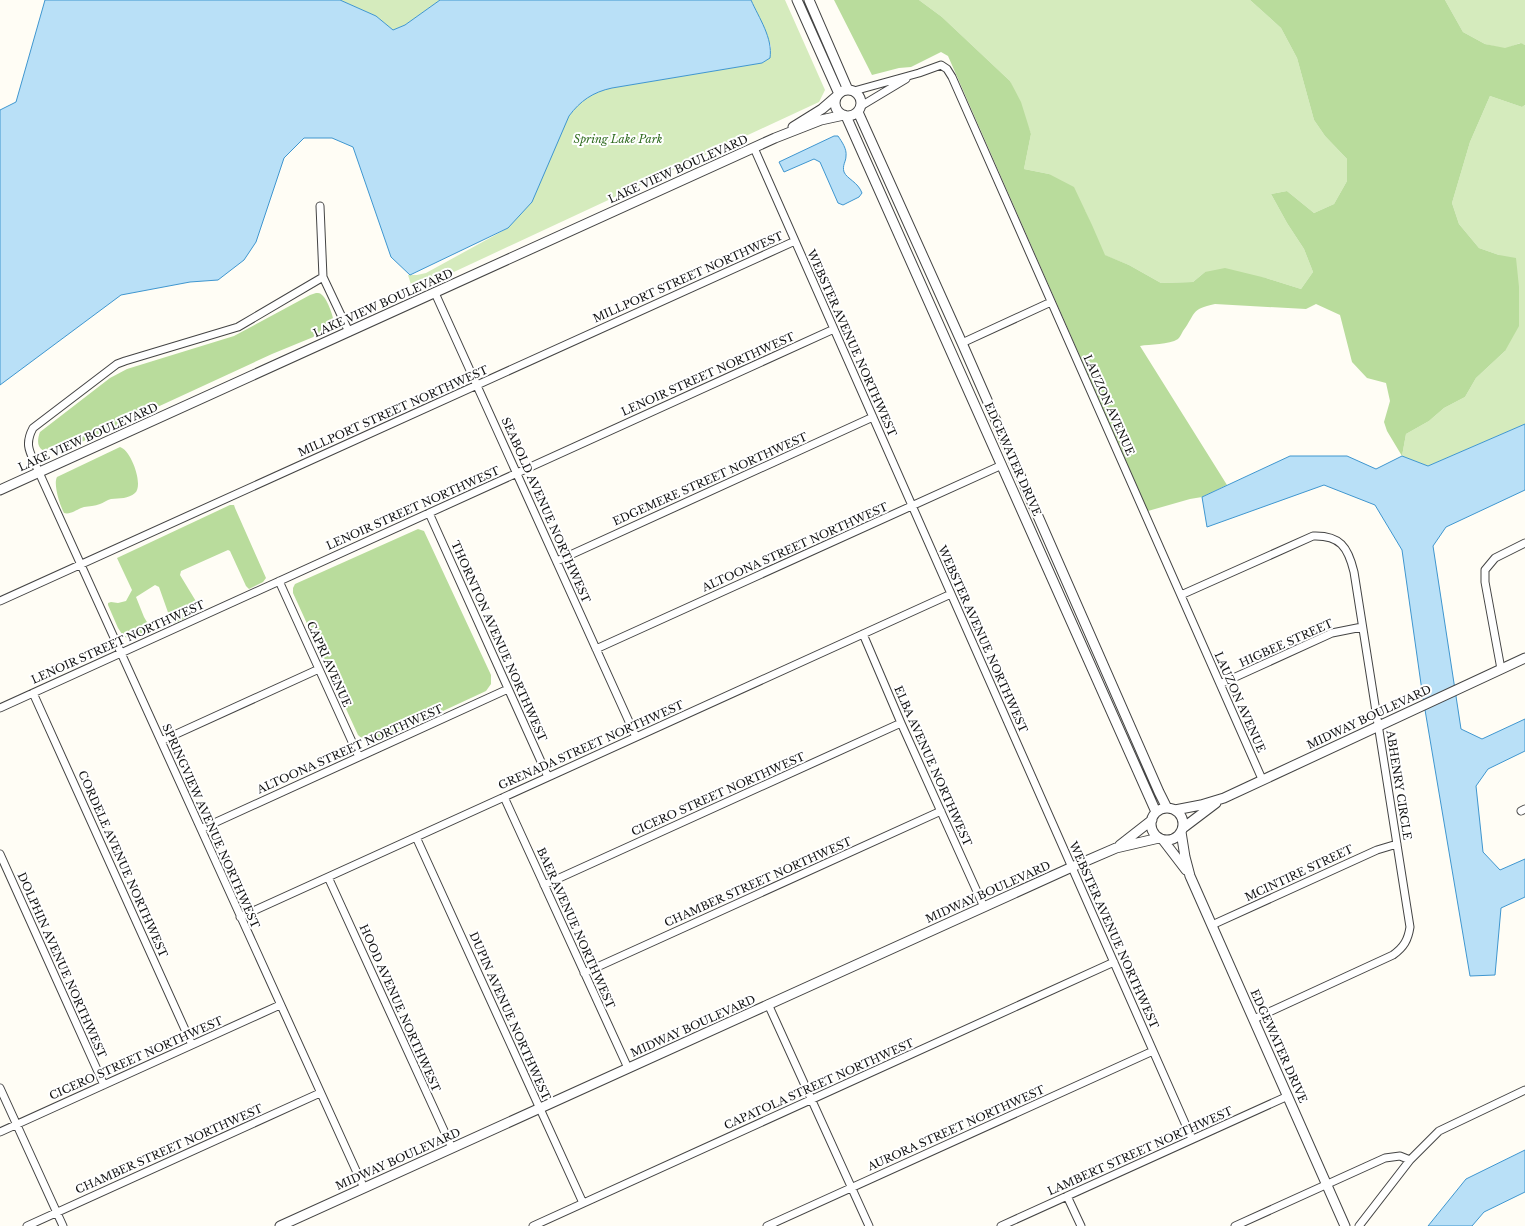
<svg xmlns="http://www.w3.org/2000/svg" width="1525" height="1226" font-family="'Libre Baskerville',serif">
	<rect width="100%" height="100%" fill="#fffdf5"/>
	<path fill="#d5ebbd" d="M340 0H440L405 25 393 30 376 16Z
		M751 0H785L825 90 819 102 413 291 408 275H417L426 273 508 228 569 116C580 101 593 92 612 88L762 63 770 58 771 46Z
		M919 0H1250L1281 28 1297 58 1314 120 1325 136 1347 159V181L1334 204 1314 213 1287 191 1271 194 1287 223 1304 249 1313 272 1301 289 1266 278 1205 272 1193 282 1161 283 1129 265 1104 255 1085 211 1049 174 1024 169 1031 134 1010 81 942 17Z
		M1445 0H1525V45L1520 43 1505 49 1485 44 1463 32Z
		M1490 96 1522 107 1525 105V424L1428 466 1402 456 1406 434 1429 421 1444 408 1465 397 1476 378 1505 351 1499 255 1479 248 1459 224 1452 203 1470 142Z"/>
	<path fill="#b9dc9c" d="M834 0H919L942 17 1010 81 1021 102 1031 134 1024 169 1049 174 1074 187 1092 225 1105 255 1129 265 1161 283 1193 282 1205 272 1225 268 1266 278 1301 289 1313 272 1304 249 1287 223 1271 194 1287 191 1314 213 1334 204 1347 181V159L1325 136 1314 120 1297 58 1281 28 1250 0H1445L1463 32 1485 44 1505 48 1521 43 1525 45V105L1522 107 1490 96 1470 142 1452 203 1459 224 1479 248 1499 255 1516 258 1519 287V326L1505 351 1476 378 1465 397 1444 408 1429 421 1406 434 1402 456 1387 431 1384 422 1390 401 1386 383 1367 378 1352 362 1340 315 1316 304 1306 309 1215 304C1190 309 1196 314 1183 331 1182 333 1180 337 1178 339 1169 345 1150 344 1140 346L1227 485 1202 497 1190 499 1148 511 948 56 941 52 911 67 899 68 872 75Z
		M316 293C319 293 320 293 322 295 328 300 335 320 334 327L328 331 272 354 62 451C46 454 33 451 40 432L110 378 127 369 234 336 310 295Z
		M120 447C131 450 144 485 135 493 128 499 120 498 111 499 107 500 103 503 100 504 95 506 89 506 84 507 77 509 71 515 64 513 60 506 53 484 57 477Z
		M230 505H234L235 508 266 578 263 582 249 589 246 586 230 551 228 550 181 571 180 575 197 603 198 608C193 616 184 619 175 623L170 618 159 587 155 585 136 597 144 617 151 629 150 632 134 639 124 637 118 628 108 605V603L111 602 118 603 126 601 132 590 117 558Z
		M418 529 424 531 491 675V684L486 691 374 743H367L358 735 293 593V588L295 584Z"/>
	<path fill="#b9e0f7" stroke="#3f96cf" d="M45 0H340L376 16 393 30 405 25 440 0H751C759 18 773 38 770 58L762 63 612 88C593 92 580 101 569 116L532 202 508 228 410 275 391 257 353 147 332 138H304L284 158 256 242 244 260 218 280 190 282 121 295 0 385V110L16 102Z
		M834 136H838C842 142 847 149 846 156 846 162 842 165 844 172 847 179 858 182 862 193L859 197 843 205 838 203 820 162 814 159 784 172 779 162Z
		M1525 424V490L1446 527 1433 546 1461 729 1482 739 1525 719V751L1488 769 1476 786 1483 852 1500 870 1525 859V897L1501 908 1495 975 1470 976 1423 698 1402 550 1375 505 1324 485 1207 527 1202 497 1290 456H1347L1376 469 1402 456 1428 466Z
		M1525 1150V1192L1484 1212 1472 1226H1428L1466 1179Z"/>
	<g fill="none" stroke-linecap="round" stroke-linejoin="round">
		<g stroke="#444" stroke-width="9">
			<path id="minor" d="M854 91 919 73 941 65 947 69 952 77 1262 779
				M861 106 906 79
				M754 148 1192 1139
				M320 206 323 277 349 332
				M323 277 238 327 125 361 117 364 33 428C24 445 30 452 37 468L364 1188
				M435 293 636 737
				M962 343 1051 302
				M429 513 548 777
				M557 561 873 417
				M279 581 359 757
				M1181 595 1313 536C1340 535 1348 547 1354 572L1410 927C1408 940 1404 947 1393 955L1254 1019
				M0 601 795 241
				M863 634 901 723 984 907
				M596 649 1002 465
				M1501 669 1485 582V570L1495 558 1525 543
				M1220 684 1332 633 1362 627
				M33 693 192 1045
				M0 708 834 329
				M161 741 319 669
				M504 797 628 1068
				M1521 811 1525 809
				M201 829 508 689
				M416 837 583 1203
				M0 854 104 1085
				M328 877 452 1148
				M544 885 901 723
				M240 917 951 594
				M1212 925 1377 850 1397 844
				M584 973 941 811
				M768 1004 869 1226
				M0 1088 63 1226
				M0 1132 280 1005
				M1067 1196 1081 1226
				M27 1226 320 1093
				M533 1226 1114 962
				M767 1226 1153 1051
				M1001 1226 1288 1096
				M1235 1226 1385 1158 1400 1156 1410 1160
				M1359 1226 1410 1160 1439 1131 1525 1090"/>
		</g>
		<g stroke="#444" stroke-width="11">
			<path id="tertiary" d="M797 0 839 94
				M809 0 848 90
				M835 103a13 13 0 1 1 26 0a13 13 0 1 1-26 0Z
				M858 112 962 343 1159 792 1167 808
				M846 116 1156 812
				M793 127 822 109 837 96
				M0 490 775 138 821 120 844 115
				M1151 824a16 16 0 1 1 32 0a16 16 0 1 1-32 0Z
				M1175 810 1201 805 1224 798 1525 658
				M1183 828 1216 803
				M1181 832 1185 857 1190 876 1345 1226
				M1163 840 1186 870
				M1120 845 1152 820
				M280 1226 1072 867 1116 848 1159 838"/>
		</g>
		<use href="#minor" stroke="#fff" stroke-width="7"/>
		<use href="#tertiary" stroke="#fff" stroke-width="9"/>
	</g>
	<g text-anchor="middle" stroke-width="4" stroke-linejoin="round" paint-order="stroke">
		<g font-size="11" font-style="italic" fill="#2f6b1f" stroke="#fff">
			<text x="618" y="143">Spring Lake Park</text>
		</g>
		<g font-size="11" fill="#111" stroke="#fff">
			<text transform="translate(678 169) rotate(-24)" y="4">LAKE VIEW BOULEVARD</text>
			<text transform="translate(688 277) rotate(-24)" y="4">MILLPORT STREET NORTHWEST</text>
			<text transform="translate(383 303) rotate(-24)" y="4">LAKE VIEW BOULEVARD</text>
			<text transform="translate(852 343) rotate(66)" y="4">WEBSTER AVENUE NORTHWEST</text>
			<text transform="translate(708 374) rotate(-24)" y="4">LENOIR STREET NORTHWEST</text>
			<text transform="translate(1109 405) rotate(66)" y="4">LAUZON AVENUE</text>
			<text transform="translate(393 411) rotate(-24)" y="4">MILLPORT STREET NORTHWEST</text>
			<text transform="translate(88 437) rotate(-24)" y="4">LAKE VIEW BOULEVARD</text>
			<text transform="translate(1013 459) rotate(66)" y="4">EDGEWATER DRIVE</text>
			<text transform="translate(710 479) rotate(-24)" y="4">EDGEMERE STREET NORTHWEST</text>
			<text transform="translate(413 508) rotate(-24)" y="4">LENOIR STREET NORTHWEST</text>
			<text transform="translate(546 510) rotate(66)" y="4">SEABOLD AVENUE NORTHWEST</text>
			<text transform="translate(795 547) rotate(-24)" y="4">ALTOONA STREET NORTHWEST</text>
			<text transform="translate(983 639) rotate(66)" y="4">WEBSTER AVENUE NORTHWEST</text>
			<text transform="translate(499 641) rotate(66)" y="4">THORNTON AVENUE NORTHWEST</text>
			<text transform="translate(118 642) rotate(-24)" y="4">LENOIR STREET NORTHWEST</text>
			<text transform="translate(1286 643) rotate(-24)" y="4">HIGBEE STREET</text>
			<text transform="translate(329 664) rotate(66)" y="4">CAPRI AVENUE</text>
			<text transform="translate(1240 702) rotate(66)" y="4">LAUZON AVENUE</text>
			<text transform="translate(1369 717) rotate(-25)" y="4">MIDWAY BOULEVARD</text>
			<text transform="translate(591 745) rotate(-24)" y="4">GRENADA STREET NORTHWEST</text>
			<text transform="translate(350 749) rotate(-24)" y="4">ALTOONA STREET NORTHWEST</text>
			<text transform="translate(933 766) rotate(66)" y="4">ELBA AVENUE NORTHWEST</text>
			<text transform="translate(1399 785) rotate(81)" y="4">ABHENRY CIRCLE</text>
			<text transform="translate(718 794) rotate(-24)" y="4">CICERO STREET NORTHWEST</text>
			<text transform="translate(211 826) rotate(66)" y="4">SPRINGVIEW AVENUE NORTHWEST</text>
			<text transform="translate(123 864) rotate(66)" y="4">CORDELE AVENUE NORTHWEST</text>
			<text transform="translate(1299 873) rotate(-25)" y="4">MCINTIRE STREET</text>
			<text transform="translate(758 882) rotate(-24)" y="4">CHAMBER STREET NORTHWEST</text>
			<text transform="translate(988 892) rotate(-24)" y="4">MIDWAY BOULEVARD</text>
			<text transform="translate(576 928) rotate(66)" y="4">BAER AVENUE NORTHWEST</text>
			<text transform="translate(1114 935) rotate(66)" y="4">WEBSTER AVENUE NORTHWEST</text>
			<text transform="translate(62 965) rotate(66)" y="4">DOLPHIN AVENUE NORTHWEST</text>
			<text transform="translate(400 1008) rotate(66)" y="4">HOOD AVENUE NORTHWEST</text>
			<text transform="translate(510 1016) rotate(66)" y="4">DUPIN AVENUE NORTHWEST</text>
			<text transform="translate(693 1026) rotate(-24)" y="4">MIDWAY BOULEVARD</text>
			<text transform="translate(1279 1046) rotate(66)" y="4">EDGEWATER DRIVE</text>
			<text transform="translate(136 1058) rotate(-24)" y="4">CICERO STREET NORTHWEST</text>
			<text transform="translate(819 1084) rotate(-24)" y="4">CAPATOLA STREET NORTHWEST</text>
			<text transform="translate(956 1128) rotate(-24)" y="4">AURORA STREET NORTHWEST</text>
			<text transform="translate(169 1149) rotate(-24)" y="4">CHAMBER STREET NORTHWEST</text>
			<text transform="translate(1140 1151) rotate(-24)" y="4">LAMBERT STREET NORTHWEST</text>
			<text transform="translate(398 1159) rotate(-24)" y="4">MIDWAY BOULEVARD</text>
		</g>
	</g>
</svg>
